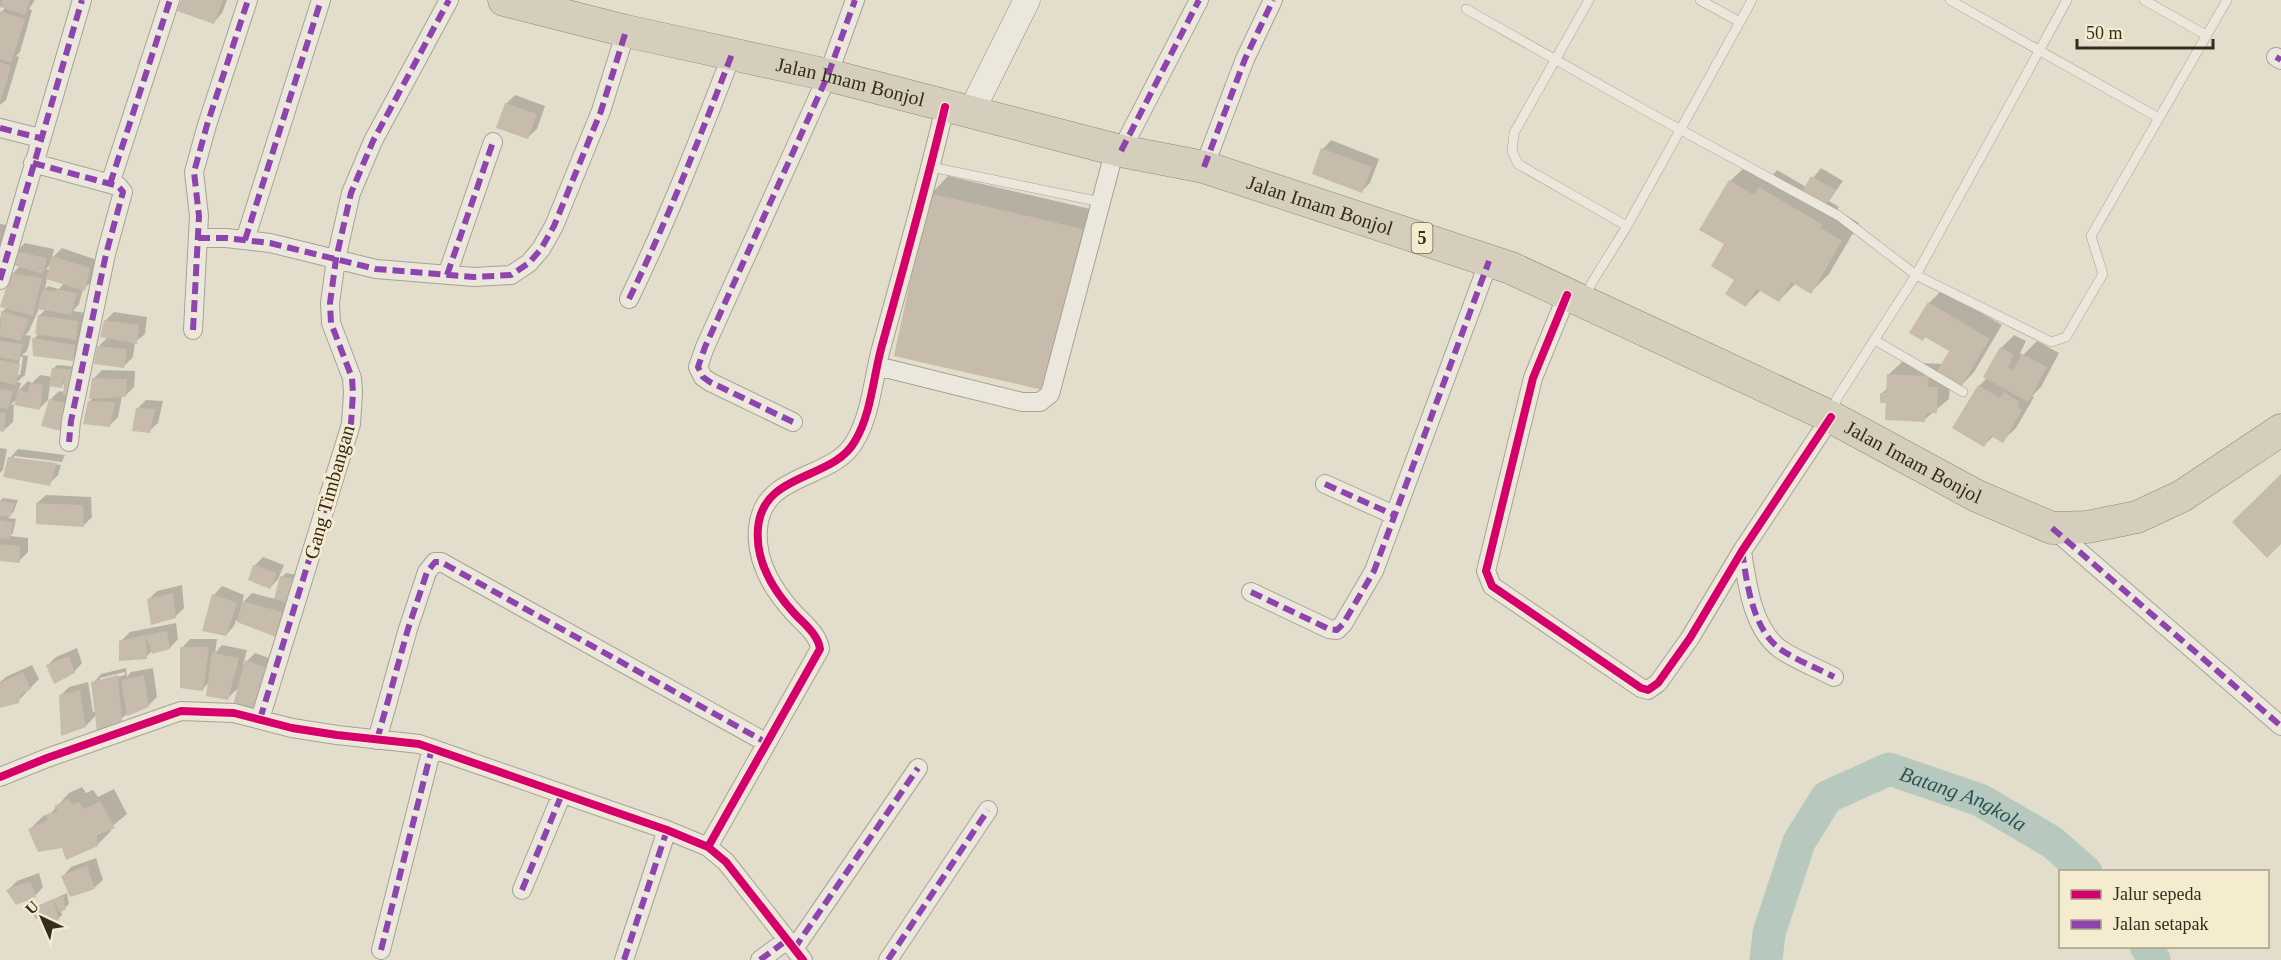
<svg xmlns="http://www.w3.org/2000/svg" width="2281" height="960" font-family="Georgia,serif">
	<rect width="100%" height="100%" fill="#e3ddcb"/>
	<path fill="#0003" fill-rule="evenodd" d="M0 0H35L29 9 32 10 20 52 16 56 19 57 6 100 0 105V13L6 7H0Z
		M182 0H227L222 13 214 22Z
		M515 95 545 106 537 129 528 137 506 104Z
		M1331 140 1379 159 1370 183 1362 191 1323 149Z
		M1748 164 1771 177 1777 170 1806 187 1821 168 1843 181 1829 201 1839 207 1837 210 1859 223 1829 274 1811 292 1796 283 1779 301 1761 290 1746 305 1726 244 1730 181Z
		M948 176 1099 211 1060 371 931 194Z
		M0 224 7 225 0 247Z
		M25 243 54 249 52 258 62 248 97 260 93 281 83 289 79 304 73 311 86 313 84 330 78 336H83L81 351 73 359 34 339 39 333 40 315 46 309 39 308 29 331 25 335 31 336 27 351 22 355 28 356 25 375 17 382 21 383 19 390 28 381 32 383 40 375 52 377 53 369 57 365 81 367 74 422 50 400 59 391 65 392 66 382 62 386 50 384 48 400 40 408 18 398 11 404 14 405 13 422 4 430 0 429V319L2 312 7 307 12 274 20 266 16 251ZM52 263 50 270 46 269ZM47 278 64 283 59 289 48 286 45 289ZM20 357H23L20 375H17Z
		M1942 290 2002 325 1974 372 1961 386 1950 379 1949 399 1924 420 1888 402 1882 393 1888 388V375L1902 362 1943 364 1952 350 1929 303Z
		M114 312 147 317 145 334 135 342 133 357 124 366 99 346 108 337 106 320Z
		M2014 335 2026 341 2020 353 2023 355 2037 341 2059 353 2041 387 2032 396 2034 397 2016 428 2002 441 1994 436 1984 445 1979 386 1987 378 2001 348Z
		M102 370 135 371 134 387 125 396H122L118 417 110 425 89 402 94 397 93 379Z
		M146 400 163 401 158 423 149 431 137 409Z
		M0 448 7 449 3 470 0 473Z
		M18 449 65 455 62 462 14 456V459L61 465 58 475 49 484 10 458Z
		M46 495 91 497 92 517 83 526 37 503Z
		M3 498 18 500 14 511 8 518 16 519 13 533 10 536 28 538V552L19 561 0 559V539L2 537H0V516L2 514H0V501Z
		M263 557 284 565 278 579 270 588 254 566Z
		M286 573 298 575 284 627 276 636 236 620 234 626 226 635 204 630 214 595 222 586 244 595 242 603 252 593 275 599 282 577Z
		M182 585 184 608 175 617 149 599 157 591Z
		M176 623 178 639 170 648 152 651 146 657 121 641 130 632Z
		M190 639H217L215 653 222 645 247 650 243 665 255 653 278 661 247 705 240 686 228 698 209 682 203 689 182 648Z
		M77 648 82 663 74 672 48 665 56 657Z
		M32 665 39 679 18 701 0 702V682L6 677Z
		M126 668 127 677 131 672 153 668 157 697 148 706 128 713 121 719 96 715 86 726 60 696 69 687 88 682 93 712H96L93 683 101 674ZM125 672V675L100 682V678Z
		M82 787 86 793 93 790 98 797 114 789 127 814 110 828 111 831 97 845 63 846 30 829 43 816 51 813 69 793Z
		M96 858 103 880 94 888 63 876 71 867Z
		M39 873 43 887 35 896 8 890 17 881Z
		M67 893 69 904 61 911 62 915 58 919 48 913 34 910 38 906Z"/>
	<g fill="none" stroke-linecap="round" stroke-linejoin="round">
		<g stroke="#b7c8be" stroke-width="33">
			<path d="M2146 946 2154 960"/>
			<path id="s1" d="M1766 960 1769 933 1799 842 1827 797 1889 769 1980 800 2052 842 2086 872"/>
		</g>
	</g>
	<path fill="#c7bbac" d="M2 0H30L25 15 0 7Z
		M181 0H223L214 24 177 11Z
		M0 11 25 19 11 63 0 59Z
		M0 62 11 66 1 100H0Z
		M505 103 537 114 528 139 496 128Z
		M1321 148 1372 167 1362 193 1312 174Z
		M1811 176 1836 190 1826 205 1802 191Z
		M1729 180 1754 195 1759 187 1823 225 1821 228 1842 241 1811 294 1791 282 1779 302 1757 289 1746 307 1725 294 1734 280 1711 266 1724 244 1699 230Z
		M929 193 1083 229 1043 390 894 356Z
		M15 251 47 258 43 274 10 264Z
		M52 256 90 268 85 291 46 279Z
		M11 273 42 278 33 316 0 307Z
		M43 289 55 292 56 289 77 293 71 315 37 309Z
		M1928 302 1990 339 1961 387 1936 373 1949 351 1925 337 1923 341 1909 333Z
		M1 311 29 319 21 341 0 336Z
		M38 315 78 321 76 340 35 334Z
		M104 320 139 325 137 344 100 337Z
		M32 338 75 345 73 361 33 356Z
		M0 341 23 344 18 361 0 357Z
		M97 346 127 349 124 368 94 364Z
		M2000 347 2014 355 2008 367 2013 370 2022 354 2047 367 2028 402 1983 377Z
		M0 360 20 364 16 385 0 381Z
		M52 368 78 370 73 398 63 395 65 375 62 388 49 386Z
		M1887 374 1929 376 1928 387H1938L1937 413H1926L1925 422 1885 420 1886 403H1880V393H1886Z
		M92 378 127 379 126 397 89 399Z
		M30 383 43 385 40 410 14 405 18 389 28 393Z
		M1978 385 2000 398 2004 392 2020 402 2017 407 2022 410 2003 443 1991 436 1984 447 1952 428Z
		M0 389 13 391 8 409 0 407Z
		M49 399 70 404 66 432 41 426Z
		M88 401 115 402 110 427 83 424Z
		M136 408 155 409 150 433 132 431Z
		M0 412 6 413 4 432 0 431Z
		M8 457 57 463 50 486 3 477Z
		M2281 474V544L2267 558 2232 522Z
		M0 501 15 503 10 517 0 516Z
		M36 503 83 505 84 527 36 524Z
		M0 520 13 522 10 539 0 538Z
		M0 544 20 546V563L0 561Z
		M253 565 277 573 270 589 248 580Z
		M280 576 295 579 287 603 274 599Z
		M173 593 176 618 151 625 147 599Z
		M212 594 237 603 226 636 202 631Z
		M242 601 282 612 276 637 237 622Z
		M167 631 170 649 152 654 146 635 147 659 119 661V641L146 635Z
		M180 647H209L203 691 180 688Z
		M212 653 239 658 228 700 206 696Z
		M69 656 75 673 54 684 46 665Z
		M245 660 270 669 257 715 244 712 245 706 233 705Z
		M23 672 31 689 20 695 19 703 0 708V683Z
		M118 675 122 721 97 732 91 682Z
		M144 675 149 707 127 716 121 680Z
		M80 690 86 727 61 736 59 695Z
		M68 799 72 805 79 802 84 809 100 801 115 828 97 835 98 846 66 860 62 848 38 852 28 829 48 820 46 815 58 811 54 806Z
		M87 865 95 889 70 897 61 876Z
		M30 881 36 897 16 905 6 890Z
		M63 896 66 909 60 913 53 899 59 920 48 925 47 915 35 919 33 909 53 899Z"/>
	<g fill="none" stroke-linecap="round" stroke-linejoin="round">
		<g stroke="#a8a295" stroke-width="10">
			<path id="lane" d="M1589 0 1514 133 1512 151 1518 164 1627 226
				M1700 0 1740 22
				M1950 0 2159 118
				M2144 0 2206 35
				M1466 9 1657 117 1839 216 1916 275 2051 342 2066 337 2103 274 2091 236 2227 0
				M931 167 1101 202
				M1586 298 1591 284 1627 226 1752 0
				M1875 340 1963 392
				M1833 412 1837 398 1916 275 2067 0"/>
		</g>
		<g stroke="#a8a295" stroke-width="20">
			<path id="street" d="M2276 57 2281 60
				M0 128 40 138
				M1121 151 1199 0
				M33 163 118 186 123 192 106 254 71 421 69 442
				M1204 167 1245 59 1273 0
				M110 184 170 0
				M198 238H226L270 243 376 269 474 277 511 275 529 263 541 249 554 226 601 111 626 31
				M245 240 321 0
				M447 275 493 142
				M0 280 82 0
				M1567 295 1533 378 1486 571 1492 586 1641 688 1648 690 1658 683 1690 638 1742 551 1831 417
				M629 299C668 219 700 137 732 54
				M193 330 199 216 194 172 207 125 248 0
				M877 366 1022 402H1040L1050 394 1115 149
				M793 422 710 382 703 377 698 367 705 347 828 75 855 0
				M1325 484 1394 515
				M2052 528 2281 726
				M1742 551C1747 583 1752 628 1780 649 1796 660 1817 668 1834 677
				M1251 592 1329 629 1337 630 1343 624 1374 571 1489 261
				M260 719 351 424 353 393 352 378 331 323 330 303 336 259 351 193 373 141 449 0
				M377 740 408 629 427 572 435 562H441L450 567 767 743
				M0 777 47 758 181 711 234 713 292 728 337 735 419 744 667 830 708 847 726 862 803 960
				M708 847 820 649C818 634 804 624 794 613 772 589 755 561 758 528 763 471 833 481 855 441 871 414 873 379 881 349 903 269 926 188 945 107
				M522 890 562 794
				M794 949 918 768
				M381 950 432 748
				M624 960 667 830
				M760 960 787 940
				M888 960 988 810"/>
		</g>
		<g stroke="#989184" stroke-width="27">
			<path id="secondary" d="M971 112 1027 0"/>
		</g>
		<g stroke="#8d877b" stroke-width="33">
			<g id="highway">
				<path id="s2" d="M504 0 626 31 828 75 1121 151 1204 167 1511 268 1831 417 1977 496 2052 528 2087 527 2137 517 2182 496 2281 430"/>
			</g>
		</g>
		<use href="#lane" stroke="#ebe7dd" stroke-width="9"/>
		<use href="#street" stroke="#ebe7dd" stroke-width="18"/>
		<use href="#secondary" stroke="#ebe7dd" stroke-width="26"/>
		<use href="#highway" stroke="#d6cebc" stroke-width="32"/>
		<path stroke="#8e44ad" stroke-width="6" stroke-dasharray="12 6" stroke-linecap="butt" d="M2276 57 2281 60
			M0 128 40 138
			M1121 151 1199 0
			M33 163 118 186 123 192 106 254 71 421 69 442
			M1204 167 1245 59 1273 0
			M110 184 170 0
			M198 238H226L270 243 376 269 474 277 511 275 529 263 541 249 554 226 601 111 626 31
			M245 240 321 0
			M447 275 493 142
			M0 280 82 0
			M629 299C668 219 700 137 732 54
			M193 330 199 216 194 172 207 125 248 0
			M793 422 710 382 703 377 698 367 705 347 828 75 855 0
			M1325 484 1394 515
			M2052 528 2281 726
			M1742 551C1747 583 1752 628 1780 649 1796 660 1817 668 1834 677
			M1251 592 1329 629 1337 630 1343 624 1374 571 1489 261
			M260 719 351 424 353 393 352 378 331 323 330 303 336 259 351 193 373 141 449 0
			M377 740 408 629 427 572 435 562H441L450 567 767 743
			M522 890 562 794
			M794 949 918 768
			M381 950 432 748
			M624 960 667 830
			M760 960 787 940
			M888 960 988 810"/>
		<g stroke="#f5ecd0" stroke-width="11">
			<path id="cycleway" d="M1567 295 1533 378 1486 571 1492 586 1641 688 1648 690 1658 683 1690 638 1742 551 1831 417
				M0 777 47 758 181 711 234 713 292 728 337 735 419 744 667 830 708 847 726 862 803 960
				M708 847 820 649C818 634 804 624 794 613 772 589 755 561 758 528 763 471 833 481 855 441 871 414 873 379 881 349 903 269 926 188 945 107"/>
		</g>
		<use href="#cycleway" stroke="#d6006c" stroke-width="8"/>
	</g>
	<g text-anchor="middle" stroke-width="6" stroke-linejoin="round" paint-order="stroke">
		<rect fill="#f5ecd0" stroke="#6f6553" stroke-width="1.5" x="1411.5" y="223" width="21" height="30" rx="4.5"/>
		<g font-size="18" font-weight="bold" fill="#362b1d">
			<text x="1422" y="244">5</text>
		</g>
		<g font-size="20" fill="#362b1d" stroke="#f5ecd0">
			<text dy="7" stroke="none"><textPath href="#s2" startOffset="356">Jalan Imam Bonjol</textPath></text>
			<text dy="7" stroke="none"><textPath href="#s2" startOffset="842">Jalan Imam Bonjol</textPath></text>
			<text dy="7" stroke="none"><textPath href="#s2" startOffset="1490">Jalan Imam Bonjol</textPath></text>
			<text transform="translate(329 492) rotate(-74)" y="7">Gang Timbangan</text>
		</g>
		<g font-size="21" font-style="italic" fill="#2c5655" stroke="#f5ecd0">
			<text dy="7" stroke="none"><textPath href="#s1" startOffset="324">Batang Angkola</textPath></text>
		</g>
	</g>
	<rect x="2059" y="870" width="210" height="78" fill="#f5ecd0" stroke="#a99f88" stroke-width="1.5"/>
	<rect x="2071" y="890" width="30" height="9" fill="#d6006c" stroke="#a99f88" stroke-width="1.5"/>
	<text x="2113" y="900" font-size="18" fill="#362b1d">Jalur sepeda</text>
	<rect x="2071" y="920" width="30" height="9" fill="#8e44ad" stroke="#a99f88" stroke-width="1.5"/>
	<text x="2113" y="930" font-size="18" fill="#362b1d">Jalan setapak</text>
	<g transform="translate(42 918) rotate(316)" stroke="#f5ecd0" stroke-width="4.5" paint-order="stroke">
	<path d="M0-4.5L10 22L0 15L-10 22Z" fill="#362b1d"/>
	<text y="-9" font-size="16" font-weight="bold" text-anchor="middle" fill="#362b1d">U</text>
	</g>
	<path d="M2077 39v9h136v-9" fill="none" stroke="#362b1d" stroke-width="3"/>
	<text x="2086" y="39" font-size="18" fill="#362b1d" stroke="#f5ecd0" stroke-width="4.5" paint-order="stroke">50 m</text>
</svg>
